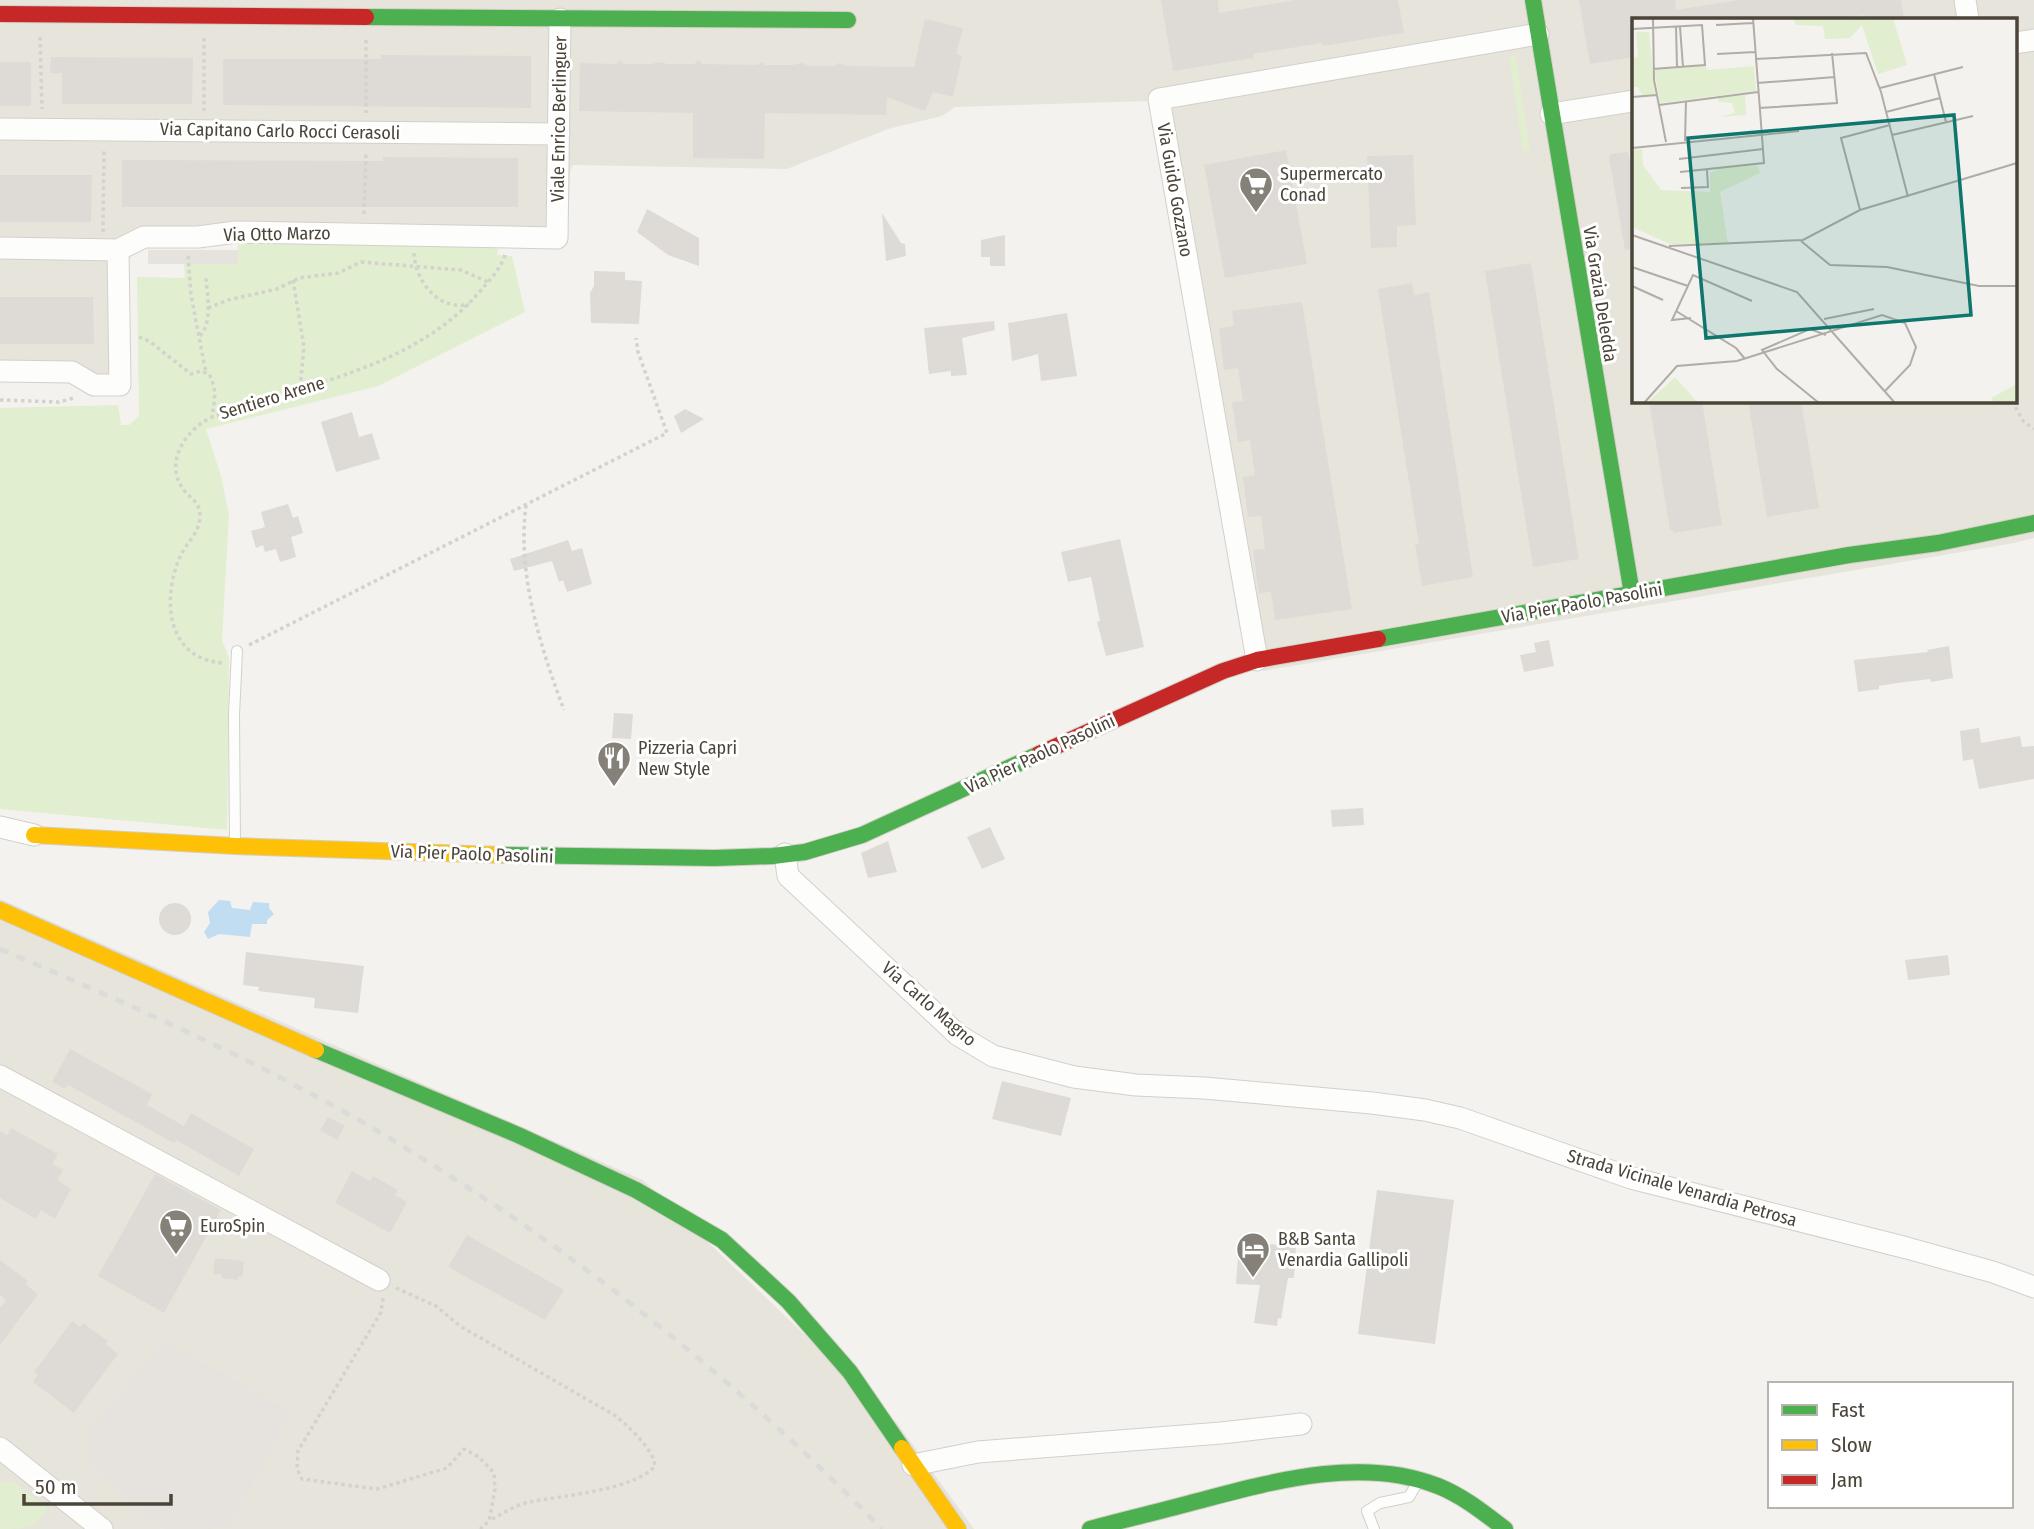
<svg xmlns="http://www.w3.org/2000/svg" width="2034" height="1529" font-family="'Fira Sans Condensed',sans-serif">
	<rect width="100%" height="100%" fill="#f4f2ee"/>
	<path fill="#e7e4dc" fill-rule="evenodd" d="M0 0H2034V538L2014 543 1263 671 1150 101 955 107 942 116 888 129 787 169 573 165 570 171 568 240 565 244 238 239 145 244 125 255 127 387 69 380 0 379ZM1633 19H2015V401H1633Z
		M0 899 643 1180 897 1423 974 1529H0Z"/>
	<path fill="#e1eecf" d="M1516 56 1530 150 1523 151 1509 57Z
		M238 240 499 245 497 255 512 256 525 312 378 386 206 429 221 476 229 515 222 640 229 658 227 830 0 809V408L118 405 121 425H129L139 416 137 277 185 278 184 264H238Z
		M13 1481 48 1509C34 1529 25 1529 0 1529V1483Z"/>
	<path fill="#e6e3df" d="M148 250H238V264H148Z
		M164 1341 292 1412 227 1529 216 1524 213 1529H165L117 1496 118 1487 84 1461 94 1449 81 1440Z"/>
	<path fill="#c0ddf1" d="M219 900 230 901 232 908 250 910 253 902 269 903V908L274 914 267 920V924H252L250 937 219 934 208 939 204 932 210 923 208 912Z"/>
	<path fill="#dedbd6" d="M1161 0H1218L1219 13 1295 0H1398L1404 33 1323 46 1322 43 1253 54 1254 58 1173 71Z
		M1579 0H1675L1676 10 1739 0H1901L1904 19H1865V15L1838 19H1633V57L1590 64Z
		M925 19 963 28 956 54 962 56 953 97 933 92 925 111 887 97 886 115 765 113 764 159 693 158V113L579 111 580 63 616 64 620 60 624 64H652L659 62 668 64H694L698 60 703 64 757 65 762 62 765 65H792L802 63 809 66H834L839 63 846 66 914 67Z
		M381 55 531 56V108L223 105V59H381Z
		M51 57 193 58 192 104H62V73H50Z
		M0 62H31V106H0Z
		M1286 150 1307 264 1225 278 1204 165Z
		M1628 152 1630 161H1633V249L1625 250 1609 157 1611 154Z
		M1413 155 1416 225 1397 226V247L1371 248 1367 156Z
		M383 157 518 158V207H122V160L383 161Z
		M0 175H92L91 222H0Z
		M647 209 699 238V266L668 255 637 232Z
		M882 213 901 243 905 244 906 256 886 261Z
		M1005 235V266H990V257H981V240Z
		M1531 263 1579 559 1533 567 1485 271Z
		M594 271 625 272V280L642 281 639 324 591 323 590 293 594 286Z
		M1412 283 1414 295 1429 292 1473 577 1422 586 1415 544H1419L1378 289Z
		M0 297H93L94 344H0Z
		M1302 302 1352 609 1275 620 1271 592 1259 593 1253 550 1265 549 1261 516 1248 517 1243 477 1255 475 1250 440 1238 442 1232 402 1243 401 1238 368 1224 370 1219 328 1234 326 1232 311Z
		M1067 313 1077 376 1041 381 1038 354 1012 361 1008 323Z
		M994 321 995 330 962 338 967 375 951 376V371L929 374 924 328Z
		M1649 401H1702L1722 525 1673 533V530H1670Z
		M1748 401H1801L1819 508 1767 517Z
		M685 409 704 419 681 433 674 416Z
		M352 412 359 437 372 433 380 459 336 472 321 422Z
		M288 504 293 518 298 516 303 533 291 537 296 557 280 562 276 549 265 552 263 545 256 548 251 531 265 527 261 512Z
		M1120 539 1144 647 1106 656 1097 622 1100 621 1091 577 1068 582 1061 552Z
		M568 540 572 551 582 548 592 584 567 592 563 580 559 582 552 561 514 571 510 559Z
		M1549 640 1554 666 1524 672 1520 655 1536 652 1534 643Z
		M1949 646 1953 678 1931 682 1930 679 1897 683 1879 686V689L1858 692 1854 660 1928 652 1927 650Z
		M614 713 633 714 631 739 612 738Z
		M1979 728 1981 743 2020 736 2022 747 2034 746V779L1979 789 1973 759 1963 761 1960 731Z
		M1363 808 1364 825 1332 827 1331 810Z
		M990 827 1005 859 982 869 967 837Z
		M888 841 897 872 868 878 861 853Z
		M159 919a16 16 0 1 1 32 0a16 16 0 1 1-32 0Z
		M246 952 364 966 358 1013 314 1008 315 998 258 991 259 987 243 985Z
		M1948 955 1950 975 1908 980 1905 960Z
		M70 1049 152 1094 147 1105 184 1126 191 1113 254 1149 239 1176 176 1140 174 1143 68 1085 65 1089 52 1082Z
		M1002 1081 1071 1098 1061 1136 992 1119Z
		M328 1117 345 1126 337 1140 320 1130Z
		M11 1128 58 1154 52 1164 63 1170 57 1180 71 1189 55 1219 41 1210 36 1219 0 1198V1131L7 1135Z
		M352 1171 370 1181 373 1176 398 1190 395 1195 407 1202 390 1233 335 1203Z
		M155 1174 221 1210 164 1313 98 1276Z
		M1377 1190 1454 1200 1435 1344 1358 1334Z
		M467 1235 564 1290 545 1320 448 1267Z
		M1239 1242 1296 1246 1294 1278H1288L1281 1319 1278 1318 1277 1326 1254 1323 1260 1285 1236 1284Z
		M215 1258 244 1261 242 1277 238 1276V1280L221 1278 222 1274H213Z
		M0 1260 28 1281 25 1284 38 1294 0 1345V1308L6 1300 0 1295Z
		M72 1321 80 1327 83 1323 108 1341 106 1344 118 1354 74 1413 33 1382 38 1375 34 1372Z"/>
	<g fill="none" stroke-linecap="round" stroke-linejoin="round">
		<g stroke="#d2d0cb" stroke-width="12">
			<path id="lane" d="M235 846 234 715 237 651
				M1374 1529 1367 1511 1380 1503 1409 1497 1417 1483"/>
		</g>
		<g stroke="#d2d0cb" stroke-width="23">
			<path id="street" d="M1965 0 1968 19
				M2015 43 2034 40
				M1551 114 1633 101
				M0 129 559 134
				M0 248 118 250 144 237H198L236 232 557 238 560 19
				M0 371 72 372 94 385H120L118 250
				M1257 660 1159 99 1538 34
				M0 827 34 835
				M785 854 788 876 958 1035 993 1056 1074 1077 1136 1085 1204 1088 1372 1103 1425 1110 1460 1118 1631 1178 1907 1248 1993 1272 2034 1287
				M0 1076 379 1280
				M0 1448 102 1529
				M913 1465 978 1452 1221 1433 1301 1424"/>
		</g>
		<g stroke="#d3cfc5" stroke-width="18">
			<path id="fast" d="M1533 0 1632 594
				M366 17 848 20
				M1378 639 1849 555 1938 543 2034 523
				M502 855 715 858 773 856 805 852 862 835 1039 754
				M316 1050 518 1135 636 1190 722 1240 788 1301 850 1372 902 1448
				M1090 1529C1126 1519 1162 1511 1198 1501 1274 1481 1362 1456 1438 1486 1463 1496 1484 1513 1505 1529"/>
		</g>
		<g stroke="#d3cfc5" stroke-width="18">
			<path id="slow" d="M34 835 235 846 502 855
				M0 910 316 1050
				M902 1448 958 1529"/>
		</g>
		<g stroke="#d3cfc5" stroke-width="18">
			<path id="jam" d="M0 14 366 17
				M1039 754 1223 671 1257 660 1378 639"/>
		</g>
		<path stroke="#d3d2cc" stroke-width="3.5" stroke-dasharray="3.5 3.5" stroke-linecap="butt" d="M40 37 42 109
			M204 38V111
			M366 40V113
			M364 214 366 152
			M103 232 104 149
			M414 253C415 281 439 312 469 304
			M188 256 191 295 206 373
			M293 280 304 347 300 389
			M208 308 228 300 277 289 299 278 338 273 361 262 461 270 488 282
			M200 336C213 322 207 295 206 277
			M139 337 149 341 191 374 201 371 209 374C217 389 215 400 212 417
			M0 400 59 402 74 398
			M2012 401 2023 421 2034 429
			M526 505C517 574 540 646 564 710
			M249 645 667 433 638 352 636 338
			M222 663C167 658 162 601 179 559 185 544 200 533 200 516 200 500 188 498 181 486 165 459 188 428 212 417 303 384 415 369 481 290 490 280 501 268 505 255
			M396 1288 436 1306 460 1326 616 1416C628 1426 654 1450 655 1466 635 1490 560 1496 529 1502 515 1505 502 1514 489 1521
			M383 1298 381 1312 298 1451 297 1469 302 1479 377 1489 447 1468 464 1449 479 1457 494 1473 495 1489 489 1521 480 1529"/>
		<use href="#lane" stroke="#fdfdfc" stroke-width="10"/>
		<use href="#street" stroke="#fdfdfc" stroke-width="21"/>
		<use href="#fast" stroke="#4caf50" stroke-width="16"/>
		<use href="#slow" stroke="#ffc107" stroke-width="16"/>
		<use href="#jam" stroke="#c62828" stroke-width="16"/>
		<path stroke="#dbdbda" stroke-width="5" stroke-dasharray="9 9" stroke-linecap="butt" d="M0 949C103 993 206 1038 306 1091 356 1117 405 1147 453 1178 610 1278 752 1396 882 1529"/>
	</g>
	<defs>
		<g id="supermarket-pin" transform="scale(1.75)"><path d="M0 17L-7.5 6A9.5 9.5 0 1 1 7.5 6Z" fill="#868178" stroke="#fff"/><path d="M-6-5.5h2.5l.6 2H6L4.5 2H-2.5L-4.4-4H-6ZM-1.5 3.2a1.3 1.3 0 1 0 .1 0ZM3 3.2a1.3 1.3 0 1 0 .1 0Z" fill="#fff"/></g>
		<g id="restaurant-pin" transform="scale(1.75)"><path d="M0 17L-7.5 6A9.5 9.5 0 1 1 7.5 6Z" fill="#868178" stroke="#fff"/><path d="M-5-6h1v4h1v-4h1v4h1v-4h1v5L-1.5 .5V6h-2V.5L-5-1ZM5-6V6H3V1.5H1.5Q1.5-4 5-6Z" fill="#fff"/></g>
		<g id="hotel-pin" transform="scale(1.75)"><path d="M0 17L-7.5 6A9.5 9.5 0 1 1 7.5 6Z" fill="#868178" stroke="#fff"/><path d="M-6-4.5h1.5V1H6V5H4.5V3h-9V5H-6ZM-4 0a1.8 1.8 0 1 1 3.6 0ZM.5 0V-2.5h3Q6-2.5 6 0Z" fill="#fff"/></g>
	</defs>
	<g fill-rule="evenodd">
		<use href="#supermarket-pin" x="1256" y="184"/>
		<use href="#restaurant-pin" x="614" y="758"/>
		<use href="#supermarket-pin" x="176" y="1226"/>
		<use href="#hotel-pin" x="1253" y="1249"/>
	</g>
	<g text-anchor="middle" stroke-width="6" stroke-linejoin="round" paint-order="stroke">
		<g font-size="18" fill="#4b4439" stroke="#fff">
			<text transform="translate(559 119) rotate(-89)" y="6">Viale Enrico Berlinguer</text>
			<text transform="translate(280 131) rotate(1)" y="6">Via Capitano Carlo Rocci Cerasoli</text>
			<text transform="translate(1175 190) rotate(80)" y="6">Via Guido Gozzano</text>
			<text transform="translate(277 234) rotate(-1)" y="6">Via Otto Marzo</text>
			<text transform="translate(1600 294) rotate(81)" y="6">Via Grazia Deledda</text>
			<text transform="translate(272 398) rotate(-17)" y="6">Sentiero Arene</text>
			<text transform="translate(1582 603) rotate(-10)" y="6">Via Pier Paolo Pasolini</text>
			<text transform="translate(1040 754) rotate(-25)" y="6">Via Pier Paolo Pasolini</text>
			<text transform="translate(472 854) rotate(2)" y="6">Via Pier Paolo Pasolini</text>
			<text transform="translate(929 1004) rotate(41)" y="6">Via Carlo Magno</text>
			<text transform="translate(1682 1188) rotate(16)" y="6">Strada Vicinale Venardia Petrosa</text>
		</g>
		<g font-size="18" fill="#4b4439" stroke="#fff" text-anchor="start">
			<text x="1280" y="180">Supermercato<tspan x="1280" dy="21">Conad</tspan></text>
			<text x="638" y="754">Pizzeria Capri<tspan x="638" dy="21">New Style</tspan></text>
			<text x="200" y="1232">EuroSpin</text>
			<text x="1278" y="1245">B&amp;B Santa<tspan x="1278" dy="21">Venardia Gallipoli</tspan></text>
		</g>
	</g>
	<g transform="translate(1632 18)">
		<rect width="385" height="385" fill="#f4f2ee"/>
		<path d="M261 0 275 47 246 56 230 7 218 20 193 21 191 8 164 7 161 0ZM4 14H17L23 77H10L6 69H0V40L6 39ZM74 48 75 52 122 48 124 73 28 85 22 52ZM113 77 114 97 88 99 103 95 100 85 87 84 86 80ZM10 131 11 147 29 172 78 174V155L90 149 126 148 128 155 88 174 96 226H38L0 209V132ZM43 359 66 385H15ZM385 366V385H363L359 380Z" fill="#e1eecf"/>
		<path fill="none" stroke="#b0aca6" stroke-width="2" d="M21 0 22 62 34 124M84 7 121 5M44 8 45 49M48 9 51 49M0 11 70 7 73 47 21 51M85 36 123 34M123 41 234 35 249 74 276 179M302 56 314 104M125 65 203 59M248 70 331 49M0 79 25 77M27 87 126 74M127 90 205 85 200 35M254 94 308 80M260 117 341 98M53 123 54 83M0 130 167 113M47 141 131 131M48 154 132 145 121 0M49 170 76 169 75 152M228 192 209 120 258 107M0 217 165 274 263 385M169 223 198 247 255 249 347 268H385M37 228 171 222 228 192 385 145M0 249 56 268M0 268 31 282M44 293 104 330 113 341M59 300 40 302 61 257 120 283M192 301 242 291M12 385 45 348 105 343 250 297 273 305 284 329 278 347 253 373M187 385 145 351 130 332 178 311 194 317"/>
		<path fill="#0f766e" fill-opacity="0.15" stroke="#0f766e" stroke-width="3.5" d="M322 97 339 297 74 320 56 120Z"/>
		<rect width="385" height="385" fill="none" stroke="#4b4439" stroke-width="3.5"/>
	</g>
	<rect x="1768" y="1382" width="245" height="126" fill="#ffffff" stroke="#b7b4b0" stroke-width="2"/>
	<rect x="1782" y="1405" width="35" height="10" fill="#4caf50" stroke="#b7b4b0" stroke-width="2"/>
	<text x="1831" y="1417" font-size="21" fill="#4b4439">Fast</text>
	<rect x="1782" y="1440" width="35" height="10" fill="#ffc107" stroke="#b7b4b0" stroke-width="2"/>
	<text x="1831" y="1452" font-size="21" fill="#4b4439">Slow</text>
	<rect x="1782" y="1475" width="35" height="10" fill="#c62828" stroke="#b7b4b0" stroke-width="2"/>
	<text x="1831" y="1487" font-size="21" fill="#4b4439">Jam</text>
	<path d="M24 1494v10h147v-10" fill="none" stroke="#4b4439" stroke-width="3.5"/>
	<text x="35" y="1494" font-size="21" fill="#4b4439" stroke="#ffffff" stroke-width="5" paint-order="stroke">50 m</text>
</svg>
